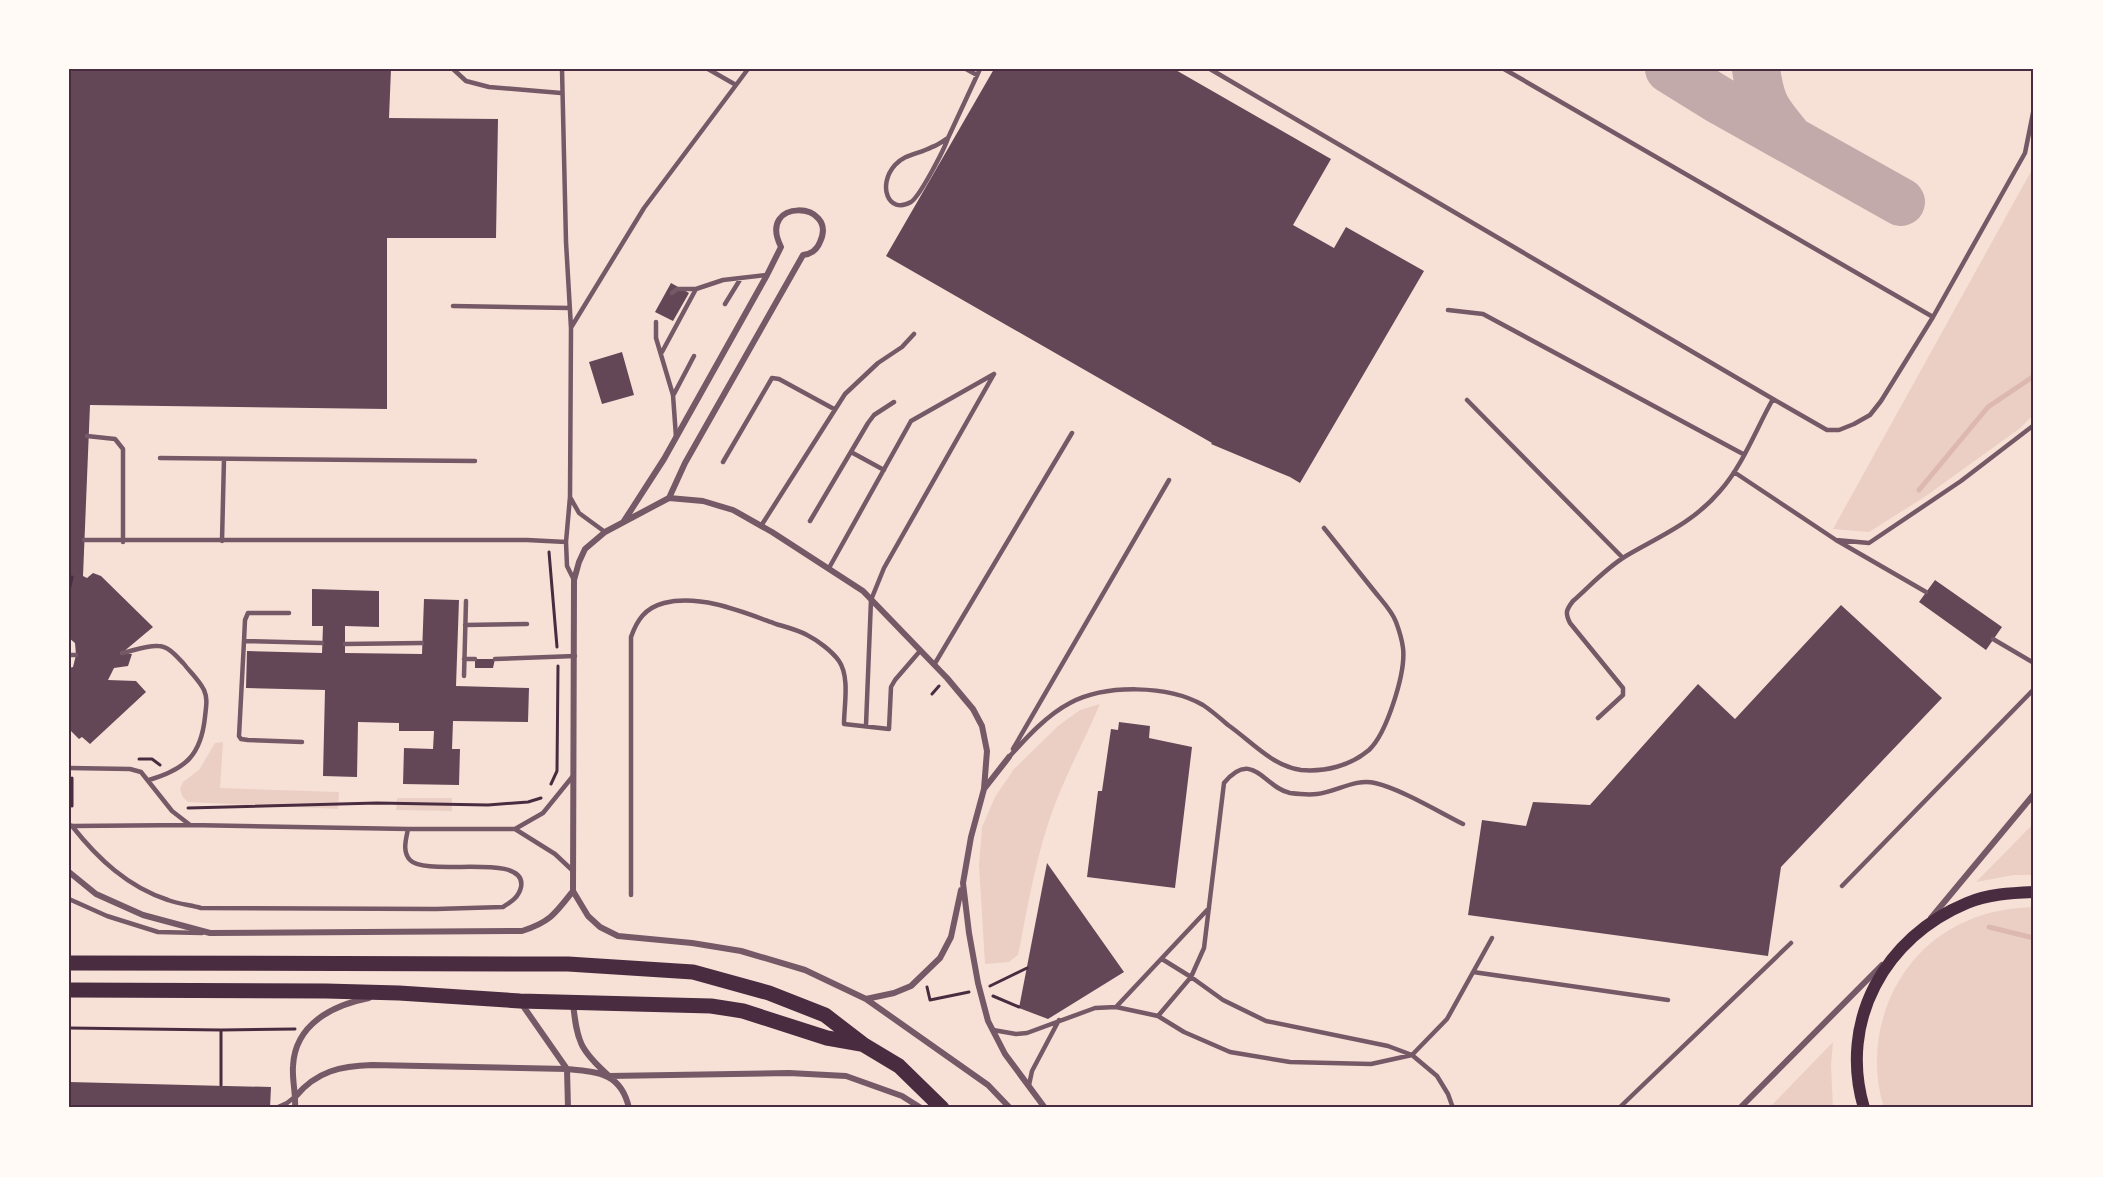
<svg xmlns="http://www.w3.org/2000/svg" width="2103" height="1177" font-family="'DM Sans',sans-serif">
	<rect width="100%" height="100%" fill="#f7e1d7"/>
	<path fill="#ebcfc5" d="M2034 166V414L2019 429 1923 498 1869 532 1833 529Z
		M1100 704C1083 744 1061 783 1048 824 1034 867 1027 911 1018 955L1009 962 985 964 979 865 982 827 995 797 1014 769 1058 726 1080 710Z
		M223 742 220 788 339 792 338 809 188 802 182 796 180 789 183 782 199 770 215 743Z
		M397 798H452V811L396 810Z
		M2034 823V875H2014L1976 882Z
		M2034 907V1108H1884C1861 1036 1895 951 1967 921 1988 911 2011 908 2034 907Z
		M1833 1042 1831 1065 1833 1108H1769Z"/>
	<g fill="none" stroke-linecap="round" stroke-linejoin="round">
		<path stroke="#dcb8b0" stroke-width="5" d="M1919 490 1988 407 2034 376
			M1989 927 2034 938"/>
		<path stroke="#c3aaaa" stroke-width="48" d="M1669 69 1719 100 1901 202
			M1756 69C1761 105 1766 110 1789 138"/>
	</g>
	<path fill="#644757" d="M69 69H391L389 118 498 119 496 238H387V409L90 405 83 576 87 578 93 573 101 576 153 627 122 653 132 654 128 666 114 668 108 680 136 681 146 692 90 744 82 737 79 739 69 729V668L73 667 76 655 75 643 69 638Z
		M994 69H1174L1331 159 1293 225 1334 248 1346 227 1424 271 1300 483 1290 477 1211 444 1212 443 886 256Z
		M671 283 689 293 673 321 655 312Z
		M622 352 634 395 602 404 589 362Z
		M1935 580 2002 627 1986 650 1919 602Z
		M312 589 379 591V627L345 626V653L422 654 424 599 459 600 456 686 529 688 528 722 453 721 452 749H460L459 785 403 784 404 748 433 749 434 731H399V723L358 722 357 777 323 776 325 690 246 688 247 651 322 653 323 626H312Z
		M1841 605 1942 698 1781 867 1768 956 1468 915 1482 820 1526 826 1533 802 1590 805 1698 684 1735 719Z
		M475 659H495L493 668H475Z
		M1119 722 1150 726 1149 738 1192 747 1175 888 1087 877 1098 791H1102L1111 729 1118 730Z
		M1047 863 1124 972 1048 1019 1019 1008Z
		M69 1082 271 1087 270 1108H69Z"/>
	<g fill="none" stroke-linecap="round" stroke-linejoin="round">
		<path stroke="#4a2c40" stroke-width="3" d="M549 552 557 647
			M69 591 72 577
			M932 694 939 686
			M139 759H152L160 765
			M551 784 557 771 558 666
			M72 806V778
			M188 808 377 803 488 805 528 802 541 798
			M990 986 1027 968
			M927 987 930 1000 969 992
			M993 996 1019 1007
			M69 1028 221 1030 295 1029
			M221 1030V1085"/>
		<path stroke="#755966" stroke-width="4.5" d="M453 69 466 81 489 87 561 93
			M562 69 566 242 571 328 570 497 566 542 567 566 574 580
			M708 69 736 85
			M966 69 977 75
			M1210 69 1773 399
			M1504 69 1933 317
			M948 138C944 150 920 196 911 202 888 215 877 185 895 165 905 154 919 154 932 147 938 145 943 141 948 138Z
			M948 138 980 69
			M672 293 677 289H696L723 280 767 275
			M725 304 741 278
			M453 306 570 308
			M1448 310 1483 314 1743 454
			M656 322V338L673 395 676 437
			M572 326 644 208 748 69
			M662 352 696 289
			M674 394 694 356
			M1467 400 1623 558
			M87 436 115 439 123 449V542
			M851 452 884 470
			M160 458 475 461
			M723 462 772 378 779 379 834 409
			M1734 472 1836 540 1926 592
			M570 497 579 513 605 532
			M810 521 868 423 874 415 894 402
			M761 526 845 394 878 363 902 347 914 334
			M84 540H527L566 542
			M1836 540 1869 543 1961 481 2034 425
			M222 541 224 459
			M829 568 911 421 994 374
			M465 625 527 624
			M1993 639 2034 663
			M244 641 245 620 248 613H289
			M345 644 422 643
			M122 653C133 651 147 645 158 646 169 646 177 657 184 664 190 672 199 680 204 690 208 699 206 707 205 717 201 755 186 769 149 780
			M69 655H76
			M464 659H475
			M495 659 575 656
			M934 665 1072 433
			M464 676 466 601
			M1598 718 1623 695V688L1570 623C1565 613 1566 610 1573 601 1589 587 1606 568 1626 556 1660 536 1693 523 1720 491 1743 465 1756 429 1773 399L1827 430H1839L1854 424 1870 415 1881 401 1933 317 2025 153 2034 108
			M866 725 871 600 884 568 994 374
			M302 742 248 740 241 739 239 736 244 641 322 643
			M1013 749 1169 480
			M1009 757C1027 737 1047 715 1070 703 1106 684 1168 685 1203 705 1212 711 1220 718 1228 725 1251 741 1272 766 1301 770 1325 772 1350 766 1369 750 1387 733 1406 672 1403 648 1402 640 1399 630 1396 622 1392 611 1382 601 1375 592 1358 571 1341 549 1324 528
			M69 768 130 769 141 772 172 811 190 825
			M69 825 72 826C98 859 128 887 168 900 179 904 190 905 201 908L436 909 503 907C511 902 519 897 521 887 528 851 427 878 410 860 402 852 406 839 408 829
			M73 826 190 825 408 829H515L543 813 573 776
			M515 829 555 854 572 870
			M1842 886 2034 689
			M631 895V637C637 620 645 608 664 603 701 594 743 612 776 624 786 627 798 630 807 635 817 640 832 651 839 661 850 677 844 706 844 724L889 729 891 687 895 680 920 651
			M69 899 107 916 158 932 202 933
			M1162 959 1191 977 1223 1000 1266 1021 1388 1046 1412 1055 1437 1076 1448 1094 1453 1108
			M1473 972 1668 1000
			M1116 1007 1209 908
			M1158 1016 1191 977 1204 948 1224 783C1253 748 1264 788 1290 793 1298 794 1309 795 1317 794 1336 792 1356 778 1375 783 1401 789 1439 812 1463 824
			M993 1030 1016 1034 1027 1033 1095 1008 1116 1007 1158 1016 1184 1032 1230 1052 1290 1062 1371 1064 1412 1055 1447 1019 1492 938
			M1029 1085 1032 1071 1059 1020
			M276 1108 287 1103 296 1096
			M1619 1108 1791 943"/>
		<path stroke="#755966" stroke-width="6" d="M624 521 664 459 767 275 781 247C756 197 839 201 820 242 817 250 811 254 803 255L685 463 669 498
			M984 789 1009 757
			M69 872 96 894 143 915 210 933 522 931C550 922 555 914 573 891
			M573 891 574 580 579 562 585 549 605 532 669 498 703 501 733 510 772 532 863 591 947 678 973 709 982 726 987 751 984 789 971 837 963 883 969 933 978 983 988 1021 1005 1054 1045 1108
			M573 891 588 916 600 927 618 936 692 943 741 951 805 970 866 999 988 1085 1010 1108
			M1931 918 2034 794
			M866 999 894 993 911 986 940 958 951 937 961 890
			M521 1003 567 1069 568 1108
			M573 1003C577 1042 580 1050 609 1076L789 1073 846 1076 902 1096 921 1108
			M296 1096C317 1071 341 1066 372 1065L567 1069C599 1072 621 1073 629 1108
			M295 1108C296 1094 292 1080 293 1066 295 1024 333 1005 369 998
			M1740 1108 1882 965"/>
		<path stroke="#4a2c40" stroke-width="12" d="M1864 1108C1838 1021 1885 937 1967 903 1988 894 2011 893 2034 892"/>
		<path stroke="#4a2c40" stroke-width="15" d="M69 963 568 964 693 972 769 993 825 1015 864 1045 899 1066 942 1108
			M69 990 326 991 399 993 520 1001 711 1006 743 1011 827 1038 861 1044"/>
	</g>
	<rect width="2103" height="1177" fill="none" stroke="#fffaf5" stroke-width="141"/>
	<rect x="70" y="70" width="1962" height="1036" fill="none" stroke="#4a2c40" stroke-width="2"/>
</svg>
